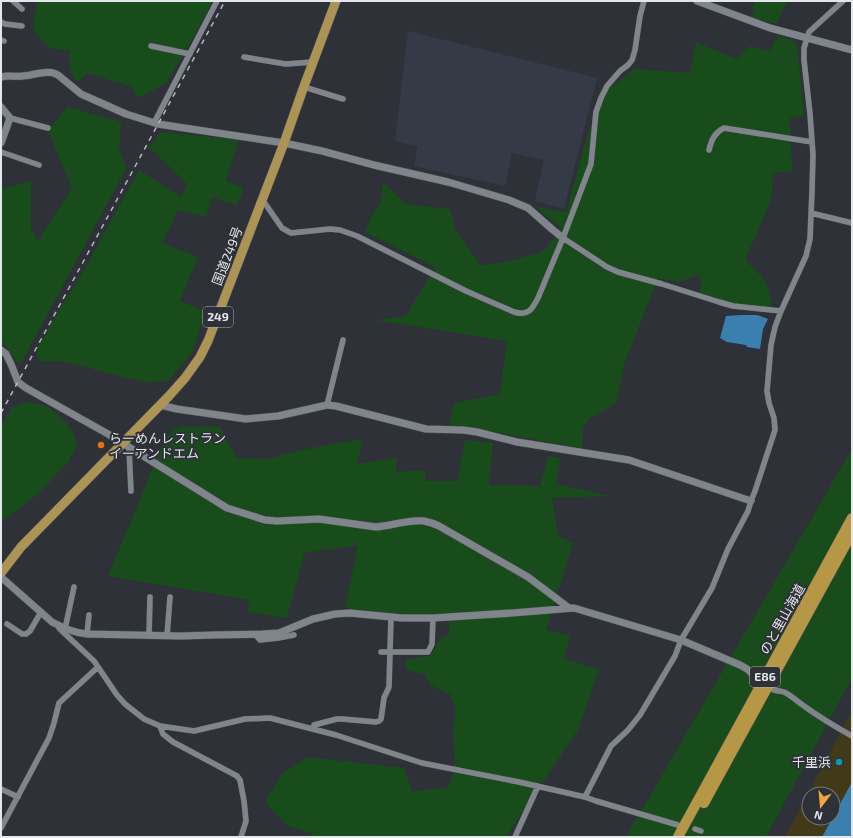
<svg xmlns="http://www.w3.org/2000/svg" width="853" height="838" font-family="'Exo 2','Noto Sans JP',sans-serif">
	<rect width="100%" height="100%" fill="#2e3238"/>
	<path fill="#343b46" d="M408 31 597 78 564 209 535 201 544 160 512 153 505 186 414 166 418 146 395 141Z"/>
	<path fill="#184c1b" d="M37 1H211V4L186 51 166 83 139 98 130 86 87 73 78 82 70 72 69 51 49 48 33 29Z
		M755 1H788L776 24 752 17Z
		M778 36 791 40 797 46 804 115 790 118 792 171 773 173 771 200 745 260C762 277 771 282 771 307L734 304 698 293 701 286 700 274 679 282 658 278 623 367 619 391 616 403 602 412 589 419 583 428 582 448 449 424 454 403 500 394 507 341 375 320 406 316 435 267 365 232 371 217 381 201 383 182 405 204 450 209 456 231 481 266 519 259 544 251 561 228 534 206 566 213 588 133 604 93 634 69 690 73 696 42 736 59 749 46 770 51Z
		M68 107 121 122 119 150 127 167 20 365 1 340V189L31 181V230L38 241 72 188 48 130Z
		M161 132 238 140 226 181 244 188 237 205 212 197 206 217 178 210 162 243 198 257 180 301 205 311 192 353 169 380 151 383 126 378 78 365 56 361H38L37 348 89 261 139 170 181 197 187 184 149 147Z
		M27 402 45 405 63 419 73 433 77 444 69 461 39 493 11 515 1 521V425L12 408Z
		M184 426 220 427 236 458 268 459 307 449 363 439 357 464 397 458 396 472 425 470V481H458L465 440 493 443 489 485 540 486 548 456 560 458 556 484 611 496 552 498 558 536 573 543 546 630 570 635 564 659 599 669 579 728 506 837H312L313 834 287 825 265 802 283 773 308 757 404 768 412 791 447 788 455 769 453 730 456 709 450 694 430 685 424 674 405 669 406 660 431 655C436 645 439 638 449 635V614L411 616 345 608 358 545 304 553 287 618 248 612 249 600 108 576 126 533 164 441 172 430Z
		M852 449V678L766 837H626Z"/>
	<path fill="#423919" d="M852 711V782L833 817V794H809V818H832L822 837H785Z"/>
	<path fill="#3a80af" d="M742 315H757L768 319 763 329 760 349 747 347 746 345 727 342 720 338 726 316Z
		M852 782V837H822Z"/>
	<g fill="none" stroke-linecap="round" stroke-linejoin="round">
		<g stroke="#4b4f54" stroke-width="6">
			<path id="minor" d="M13 1 22 9
				M1 22 5 24 22 26
				M1 40 4 41
				M151 46 190 54
				M244 57 286 64 313 62
				M304 87 343 99
				M10 118 48 128
				M154 123 217 1
				M709 150C711 140 715 132 724 128L812 142
				M1 152 39 165
				M262 199 282 228 291 233 330 229 340 230 357 236 466 291 514 312C528 316 532 310 538 298L563 238 591 164 596 112 601 98 607 86 620 71 628 65 632 60 635 50 640 16 644 1
				M811 213 852 223
				M563 238 607 267 618 272 662 284 719 302 733 306 781 311
				M327 405 343 340
				M129 448 131 491
				M7 624 22 634H26L30 631 41 612
				M60 626 59 628 63 632 94 661 117 695 125 704 144 719 160 726 194 731 245 719 270 718 336 735 422 763 519 782 585 797 596 801 678 825
				M65 629 74 587
				M87 634 89 615
				M255 634 260 640 278 638 294 635
				M149 636 150 597
				M167 636 170 597
				M381 652H428L432 644 433 618
				M772 689C776 692 782 690 786 693 793 697 798 702 804 706 819 717 836 727 852 736
				M160 726 163 734 173 742 237 776 240 780 244 801 246 821 241 837
				M314 729V725L337 719H342L376 722 379 721 381 719 384 698 389 687 391 617
				M1 789 18 797
				M585 797 611 746 628 730 640 715 675 656 681 640 712 588 728 549 748 511 751 501 755 491 775 430 774 418 769 403 767 391 771 345 775 327 781 311 806 256 810 239 812 191 813 155 810 114 804 60V48L809 32 843 1
				M1 828 49 738 54 723 59 703 98 667
				M695 829 701 831
				M515 837 538 786"/>
		</g>
		<g stroke="#4b4f54" stroke-width="8">
			<path id="tertiary" d="M697 1 770 28 852 50
				M1 77C9 75 15 77 23 76 35 75 47 69 58 75L81 94 126 114 158 124 284 143 322 151 374 165 448 182 509 200 528 208 553 230 563 238
				M1 107 10 118 1 143
				M1 350 6 354 11 364 18 382 26 388 108 434 227 508 265 520 277 521 319 519 376 527C390 526 411 519 424 521 429 522 435 524 439 526L528 577 569 608
				M160 405 177 409 246 419 278 416 327 405 336 406 426 429 463 430 477 432 517 442 629 460 751 501
				M1 577 52 622C63 628 74 633 87 634L181 636 213 635 263 634 279 633 313 619 335 614 350 613 402 618H433L512 613 574 608 681 640 740 665 747 669 758 679"/>
		</g>
		<g stroke="#4b4f54" stroke-width="10">
			<path id="trunk" d="M1 573 21 547 169 396 185 378 200 357 208 341 284 143 303 89 336 1"/>
		</g>
		<g stroke="#4b4f54" stroke-width="11">
			<path id="motorway" d="M704 803 852 533
				M678 837 852 518"/>
		</g>
		<use href="#minor" stroke="#80858c" stroke-width="5.5"/>
		<use href="#tertiary" stroke="#80858c" stroke-width="7"/>
		<use href="#trunk" stroke="#ab9454" stroke-width="9"/>
		<use href="#motorway" stroke="#b69746" stroke-width="10"/>
		<path stroke="#b4b7bb" stroke-width="1.5" stroke-dasharray="5 5" stroke-linecap="butt" d="M1 413 225 1"/>
	</g>
	<circle fill="#e8710a" stroke="#2e3238" stroke-width="1.5" cx="101" cy="445" r="4"/>
	<circle fill="#0f9aa8" stroke="#2e3238" stroke-width="1.5" cx="839" cy="762" r="4"/>
	<g text-anchor="middle" stroke-width="4" stroke-linejoin="round" paint-order="stroke">
		<g fill="#2e3238" stroke="#adb0b5" stroke-width="1">
			<rect x="203" y="307" width="30" height="20" rx="3"/>
			<rect x="750" y="667" width="30" height="20" rx="3"/>
		</g>
		<g font-size="12" font-weight="bold" fill="#e3e6ea">
			<text x="218" y="321">249</text>
			<text x="765" y="681">E86</text>
		</g>
		<g font-size="13" fill="#e3e6ea" stroke="#2e3238">
			<text transform="translate(227 256) rotate(-69)" y="5">国道249号</text>
			<text transform="translate(782 619) rotate(-61)" y="5">のと里山海道</text>
		</g>
		<g font-size="13" fill="#e3e6ea" stroke="#2e3238" text-anchor="start">
			<text x="109" y="443">らーめんレストラン<tspan x="109" dy="15">イーアンドエム</tspan></text>
			<text x="831" y="767" text-anchor="end">千里浜</text>
		</g>
	</g>
	<rect width="853" height="838" fill="none" stroke="#e3e6ea" stroke-width="4"/>
	<g transform="translate(821 806) rotate(196)"><circle r="19" fill="#2e3238" stroke="#767a7f"/>
	<path d="M0-3L7 15L0 10L-7 15Z" fill="#f0a63f"/>
	<text y="-6" font-size="11" font-weight="bold" text-anchor="middle" fill="#e3e6ea">N</text>
	</g>
</svg>
